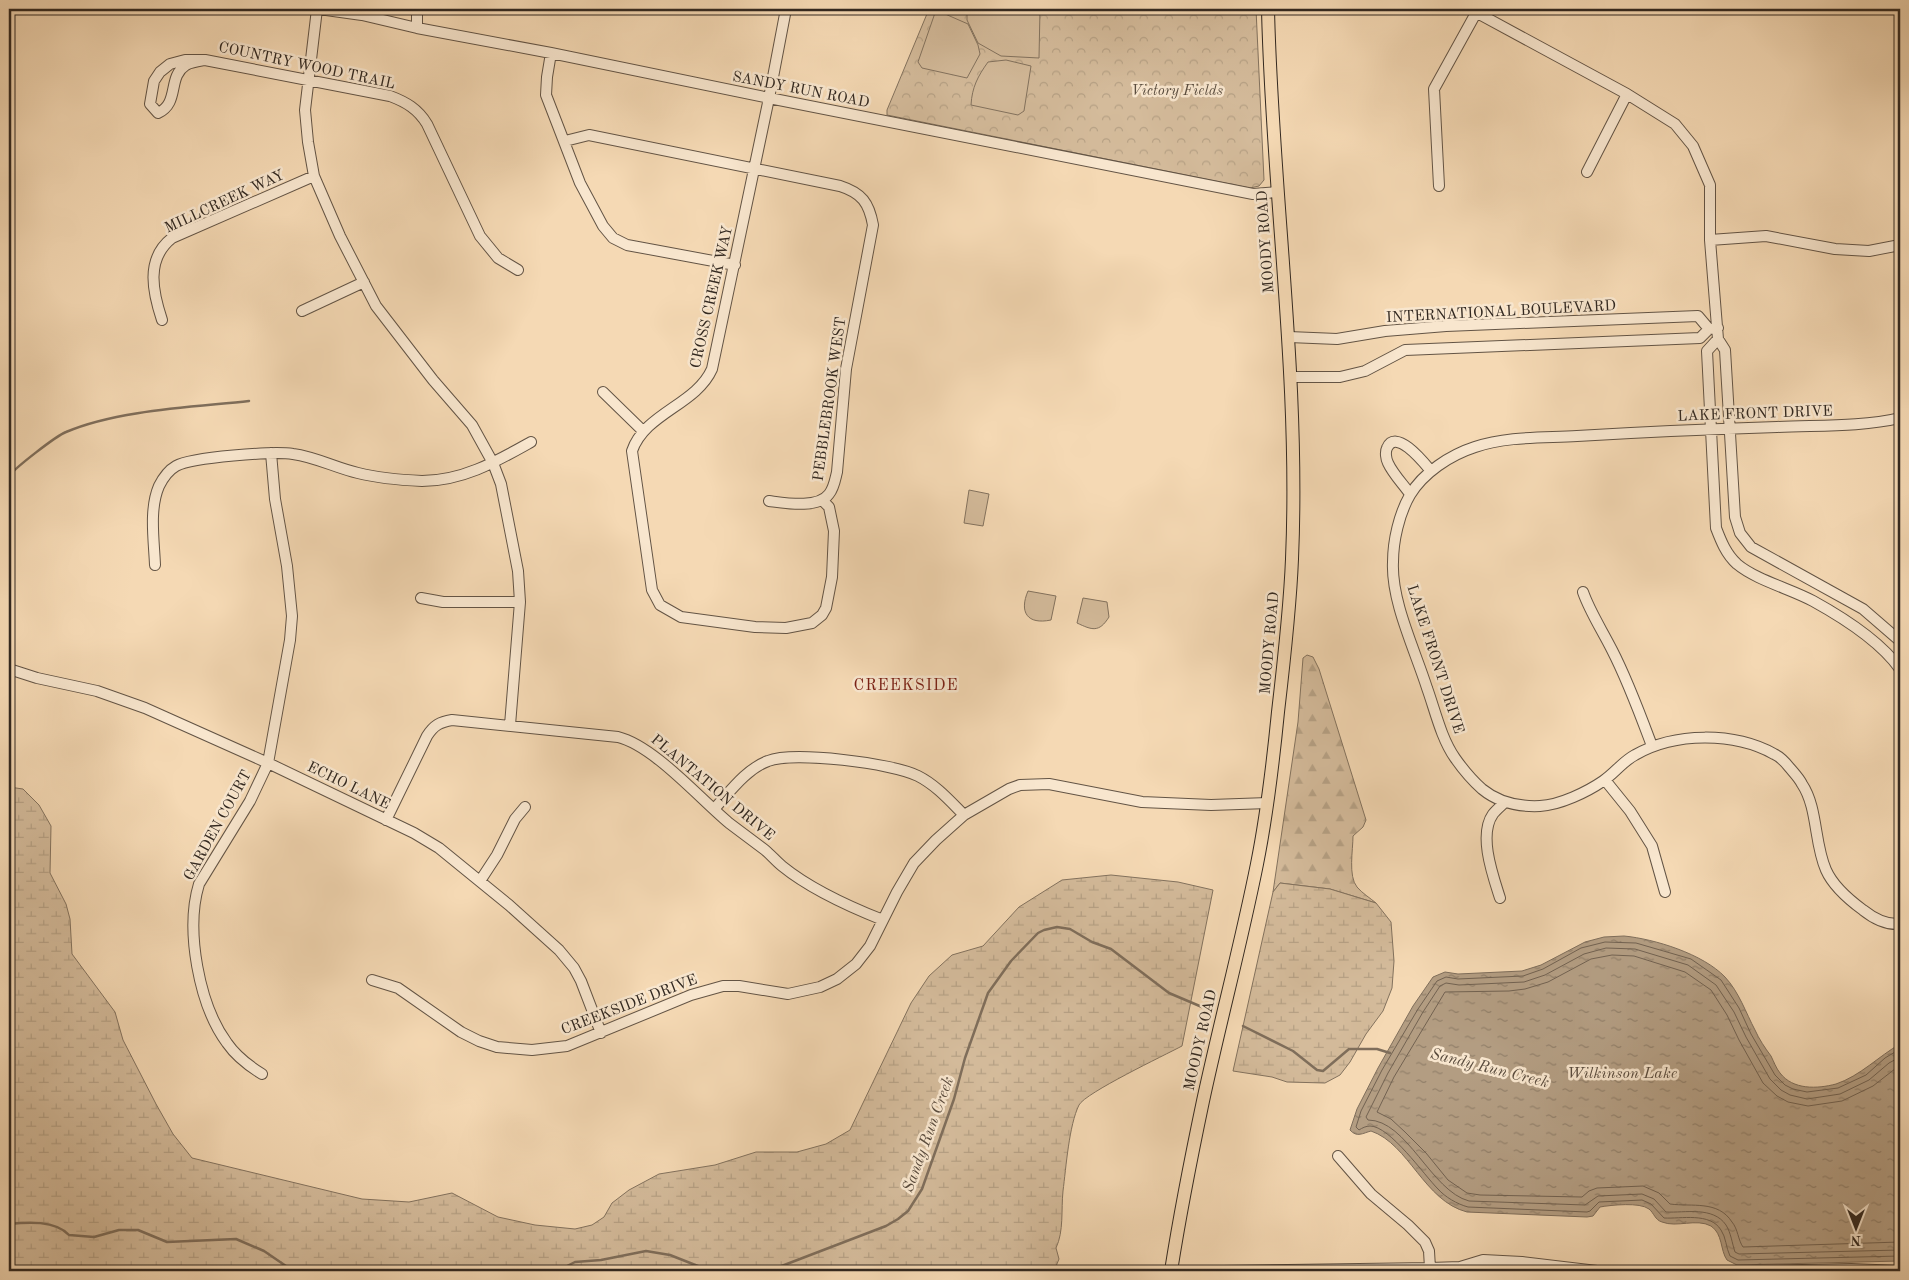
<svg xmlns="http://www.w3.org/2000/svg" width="1909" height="1280" font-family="'Old Standard TT',serif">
	<defs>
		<pattern id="forest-firs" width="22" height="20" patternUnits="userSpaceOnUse" patternTransform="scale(1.25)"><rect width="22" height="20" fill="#d4bb9b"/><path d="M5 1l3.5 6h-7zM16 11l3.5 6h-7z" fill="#b6a185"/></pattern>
		<pattern id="wetland-marsh" width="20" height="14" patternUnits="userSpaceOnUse" patternTransform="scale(1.25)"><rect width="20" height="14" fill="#d4bb9b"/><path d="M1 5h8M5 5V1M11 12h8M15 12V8" fill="none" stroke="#b6a185"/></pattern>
		<pattern id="park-crowns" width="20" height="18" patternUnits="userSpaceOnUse" patternTransform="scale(1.25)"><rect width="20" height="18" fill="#d4bb9b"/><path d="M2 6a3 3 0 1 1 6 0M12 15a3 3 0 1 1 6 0" fill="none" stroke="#b6a185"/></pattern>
		<pattern id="water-ripples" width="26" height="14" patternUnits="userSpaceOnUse" patternTransform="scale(1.25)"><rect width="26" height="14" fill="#b39d82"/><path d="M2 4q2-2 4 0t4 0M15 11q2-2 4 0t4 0" fill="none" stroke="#92806a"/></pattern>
	</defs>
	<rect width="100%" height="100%" fill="#f5d9b4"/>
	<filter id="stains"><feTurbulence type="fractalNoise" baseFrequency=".004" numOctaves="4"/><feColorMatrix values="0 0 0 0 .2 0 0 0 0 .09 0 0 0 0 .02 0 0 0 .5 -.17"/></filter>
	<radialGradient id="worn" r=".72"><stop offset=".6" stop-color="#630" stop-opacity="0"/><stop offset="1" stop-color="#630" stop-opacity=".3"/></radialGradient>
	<path fill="url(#forest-firs)" stroke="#83725e" d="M1307 655 1313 657 1319 669 1366 820 1363 827 1353 836C1353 850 1348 876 1357 887 1362 893 1370 898 1376 903L1330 889 1280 883 1273 892 1298 722 1303 658Z"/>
	<path fill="url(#wetland-marsh)" stroke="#83725e" d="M9 787 23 789 39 805 51 826 50 873 66 904 70 919 72 954 115 1012 123 1040 156 1104 173 1134 192 1158 362 1199 409 1202 452 1193 498 1217 535 1225 575 1229 592 1225 604 1217 612 1203 629 1190 659 1174 715 1165 756 1152H797L826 1144 850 1130 911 1003 929 976 952 955 983 946 1019 907 1062 880 1111 875 1178 882 1213 890 1182 1046C1165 1055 1085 1093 1079 1105 1069 1125 1066 1168 1063 1191 1061 1210 1064 1231 1056 1248L1059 1259 1054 1271H9Z
		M1280 883 1330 889 1376 903 1391 922 1394 961 1392 988 1383 1011 1366 1034 1350 1062 1340 1075 1325 1083 1287 1082 1272 1077 1233 1071 1273 892Z"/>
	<path fill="url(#park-crowns)" stroke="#83725e" d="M929 9H1256L1264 180 1259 186 1250 188 887 115V110Z"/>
	<path fill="#d4bb9b" stroke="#83725e" d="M967 9H1040L1039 58 1001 56 978 43 967 20Z
		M936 10 968 24 978 45 980 54 967 78 922 68 918 62Z
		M1006 60 1031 66 1024 111 1018 115 971 105C972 87 978 76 988 62Z
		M969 490 989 494 983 526 964 523Z
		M1028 591 1056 596 1051 620C1027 625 1019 612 1028 591Z
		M1083 598 1107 602 1109 617C1099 633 1092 630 1077 623Z"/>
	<path fill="url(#water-ripples)" stroke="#7f6e5b" d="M1624 936C1655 939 1703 954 1725 977 1739 992 1746 1013 1755 1030 1759 1039 1765 1048 1771 1056 1774 1062 1776 1068 1780 1073 1793 1090 1817 1089 1836 1084 1860 1076 1879 1056 1900 1044V1261L1737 1265 1727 1260C1720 1250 1723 1234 1711 1226 1696 1218 1677 1228 1662 1222 1655 1220 1654 1213 1649 1209 1640 1202 1611 1205 1600 1207L1593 1216 1587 1217 1467 1212C1424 1201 1409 1144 1371 1131 1363 1133 1357 1138 1350 1130L1357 1109 1378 1068 1413 1006 1433 977 1445 972 1458 974 1522 971 1541 965 1585 942 1604 937Z"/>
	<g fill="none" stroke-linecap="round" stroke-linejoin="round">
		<path stroke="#726251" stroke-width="1" d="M1900 1049 1885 1058 1866 1075 1838 1088 1807 1092 1793 1089 1785 1085 1775 1075 1751 1034 1739 1008 1721 980 1691 959 1636 943 1605 942 1581 948 1543 969 1523 976 1458 979 1446 977 1437 981 1418 1009 1382 1070 1361 1111 1356 1127 1359 1130C1362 1128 1366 1126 1370 1126 1390 1126 1424 1175 1438 1189 1445 1197 1457 1204 1468 1207L1587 1212 1590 1211 1599 1202 1642 1200 1651 1204 1664 1218C1681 1219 1710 1212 1721 1230 1726 1237 1726 1248 1730 1256L1738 1260 1900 1256
			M1900 1057 1889 1063 1869 1080 1840 1094 1807 1099 1790 1095 1781 1090 1770 1079 1746 1037 1734 1012 1716 985 1688 965 1635 949 1606 948 1584 954 1545 975 1524 982 1459 985 1446 983 1440 986 1423 1012 1388 1073 1366 1117 1368 1120C1407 1120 1431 1191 1469 1201L1585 1205 1598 1196 1642 1194 1654 1199 1666 1212C1685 1213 1713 1206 1726 1225 1731 1233 1732 1243 1735 1252L1739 1254 1900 1250
			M1900 1065 1873 1086 1842 1101 1808 1106 1788 1102 1777 1096 1763 1083 1739 1040 1727 1015 1711 990 1685 972 1634 956 1612 955 1591 959 1548 982 1525 989 1509 991 1445 992 1394 1077 1377 1112 1391 1119 1405 1132 1426 1153 1448 1180 1467 1193 1480 1195 1582 1197 1589 1191 1597 1188 1643 1186 1659 1193 1670 1204C1692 1207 1718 1200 1732 1222 1738 1229 1738 1240 1743 1247L1900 1242"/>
		<path stroke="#7f6e5b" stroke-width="2.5" d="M9 476C16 467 56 436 66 432 117 410 194 407 249 401
			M1243 1026 1293 1051 1317 1070 1323 1071 1349 1049H1377L1390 1053
			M9 1224C27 1222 55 1220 69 1235L94 1237 119 1230H138L167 1242 236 1239 264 1251 286 1266 346 1267 360 1271
			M557 1271 575 1262 601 1260 646 1251 670 1255 708 1270 779 1267 886 1226 898 1219 908 1211 922 1189 954 1099 965 1058 988 993 1011 961 1038 933 1044 930 1057 927 1070 929 1092 942 1111 949 1169 993 1202 1007"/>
		<g stroke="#635445" stroke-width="12">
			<path id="minor" d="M317 9 305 110 308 142 314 176 340 236 376 306 433 380 472 425 493 463 501 484 518 571 520 602 510 725
				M319 9 362 15 417 28 551 53 769 98 1253 194 1277 192
				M417 9V28
				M786 9 769 98 712 369C696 405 645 413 632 451L652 590 660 605 681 617 755 627 786 628 812 623 822 615 826 608 832 577 834 531 829 507 822 500
				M1470 9 1627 94 1675 124 1693 146 1710 185V240L1718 339 1725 350 1735 517 1740 533 1751 547 1863 609 1900 641
				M551 53 547 77 546 95 558 126 580 183 603 226 613 238 627 245 735 265
				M205 60C199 61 191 62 186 65 167 77 180 103 158 113L150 104 154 81 160 72 170 64 185 60H205L390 96C406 102 418 109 427 124L480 236 498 258 518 270
				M565 141 589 135 840 186C862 193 869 203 873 225L846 369 837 472C835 480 834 488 829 494 818 509 785 503 769 501
				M1587 172 1627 94
				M1439 186 1434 89 1476 13
				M1710 240 1766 236 1835 249 1869 251 1900 245
				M302 311 364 282
				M162 320C153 293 145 259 172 238L314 176
				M1289 337 1337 339 1385 331 1446 326 1698 316 1709 329
				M1718 339 1707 351 1716 528C1721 541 1726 554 1737 564 1756 580 1791 589 1813 601 1842 617 1881 642 1900 669
				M1291 377H1340L1365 371 1405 350 1700 338 1709 329 1718 328
				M603 392 643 431
				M1900 418C1861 427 1817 425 1777 427 1710 429 1644 432 1577 436 1544 438 1507 436 1475 447 1450 455 1423 473 1410 495 1399 514 1393 541 1393 562 1391 601 1415 650 1427 688 1435 710 1441 738 1455 758 1462 768 1473 781 1482 789 1499 803 1518 807 1540 806 1560 805 1587 792 1603 781 1615 773 1622 762 1635 755 1675 732 1734 732 1774 754 1781 757 1785 762 1789 767 1794 773 1799 778 1802 784 1818 808 1814 843 1826 870 1833 886 1848 899 1863 910 1873 918 1887 925 1900 924
				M1410 494C1403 484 1393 474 1388 463 1386 459 1385 452 1387 448 1396 427 1425 464 1431 471
				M155 565C154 540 149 509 159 486 163 478 169 470 176 466 192 457 274 451 293 454 316 457 336 468 358 473 378 478 401 480 422 481 463 481 497 461 531 442
				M1583 592C1590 612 1602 630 1612 650 1628 681 1640 714 1652 746
				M421 598 443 602H520
				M9 669 37 678 97 691 145 708 268 763 414 833 439 848 509 905 559 950 574 968 581 981 601 1033
				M1605 780 1630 811 1652 846 1665 892
				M714 809C729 793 746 769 768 761 793 751 893 763 918 776 936 785 950 801 964 815
				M386 820 427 736C434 725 440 722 452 720L618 737C654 746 699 798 729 823 741 832 753 841 765 850 771 855 776 861 782 866 809 888 850 907 883 920
				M480 881 497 855 515 819 525 807
				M1500 898C1493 876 1478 835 1493 814 1496 810 1501 806 1504 803
				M372 980 398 988 461 1032 479 1041 497 1047 532 1050 567 1046 691 995 723 986H739L788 994 820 987 837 979 856 964 870 946 897 892 914 863 936 840 964 815 1009 789 1020 785 1049 784 1142 802 1211 805 1268 803
				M262 1074C249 1066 236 1056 227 1043 199 1005 185 930 199 884L250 801 268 763 290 640 292 616 287 566 275 499 271 453
				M1338 1156 1371 1194 1408 1225 1425 1242 1429 1251 1430 1268
				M1223 1271 1430 1268 1460 1267 1483 1260 1522 1262 1597 1271
				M1751 1271 1851 1269 1900 1271"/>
		</g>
		<g stroke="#322820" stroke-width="14">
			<path id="major" d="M1171 1271C1180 1214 1191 1158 1203 1101 1220 1022 1241 944 1257 864 1267 814 1273 763 1278 712 1284 661 1290 610 1292 559 1300 375 1272 192 1268 9"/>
		</g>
		<use href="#minor" stroke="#f8e6ce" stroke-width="10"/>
		<use href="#major" stroke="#f5d9b4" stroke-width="12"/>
	</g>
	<g text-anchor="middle" stroke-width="5" stroke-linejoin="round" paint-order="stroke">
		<g font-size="15" fill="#322820" stroke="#f8e6ce">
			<text transform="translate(307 65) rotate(12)" y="5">COUNTRY WOOD TRAIL</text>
			<text transform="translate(801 89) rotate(11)" y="5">SANDY RUN ROAD</text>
			<text transform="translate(224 201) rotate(-25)" y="5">MILLCREEK WAY</text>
			<text transform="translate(1265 242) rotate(-94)" y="5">MOODY ROAD</text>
			<text transform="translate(711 297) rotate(-77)" y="5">CROSS CREEK WAY</text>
			<text transform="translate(1501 311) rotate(-3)" y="5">INTERNATIONAL BOULEVARD</text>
			<text transform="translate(829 399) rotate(-82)" y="5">PEBBLEBROOK WEST</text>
			<text transform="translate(1755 413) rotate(-2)" y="5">LAKE FRONT DRIVE</text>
			<text transform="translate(1269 643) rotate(-85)" y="5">MOODY ROAD</text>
			<text transform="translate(1436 659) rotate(72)" y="5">LAKE FRONT DRIVE</text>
			<text transform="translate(349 785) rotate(26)" y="5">ECHO LANE</text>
			<text transform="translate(713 787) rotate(40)" y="5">PLANTATION DRIVE</text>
			<text transform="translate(217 825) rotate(-61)" y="5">GARDEN COURT</text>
			<text transform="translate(629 1004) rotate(-21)" y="5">CREEKSIDE DRIVE</text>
			<text transform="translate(1200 1040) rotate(-77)" y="5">MOODY ROAD</text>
		</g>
		<g font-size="15" font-style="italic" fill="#5a4d3f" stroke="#f8e6ce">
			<text x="1177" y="95">Victory Fields</text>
		</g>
		<g font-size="16" letter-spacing="1" fill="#7a1f14" stroke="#f8e6ce">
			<text x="906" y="690">CREEKSIDE</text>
		</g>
		<g font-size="16" font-style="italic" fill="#594b3d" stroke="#f8e6ce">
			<text transform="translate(1490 1067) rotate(14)" y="6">Sandy Run Creek</text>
			<text x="1622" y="1078">Wilkinson Lake</text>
			<text transform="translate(927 1134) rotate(-70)" y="6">Sandy Run Creek</text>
		</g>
	</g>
	<rect width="1909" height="1280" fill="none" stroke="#f5d9b4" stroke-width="30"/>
	<rect x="10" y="10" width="1889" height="1260" fill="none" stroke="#322820" stroke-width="2.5"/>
	<rect x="15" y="15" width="1879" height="1250" fill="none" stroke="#322820"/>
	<g transform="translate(1856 1228) rotate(180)" stroke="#f8e6ce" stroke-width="4" paint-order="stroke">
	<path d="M0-4L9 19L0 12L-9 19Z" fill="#322820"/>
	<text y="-8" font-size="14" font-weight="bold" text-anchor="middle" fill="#322820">N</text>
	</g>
	<rect width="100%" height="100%" filter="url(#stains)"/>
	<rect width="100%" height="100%" fill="url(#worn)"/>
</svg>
